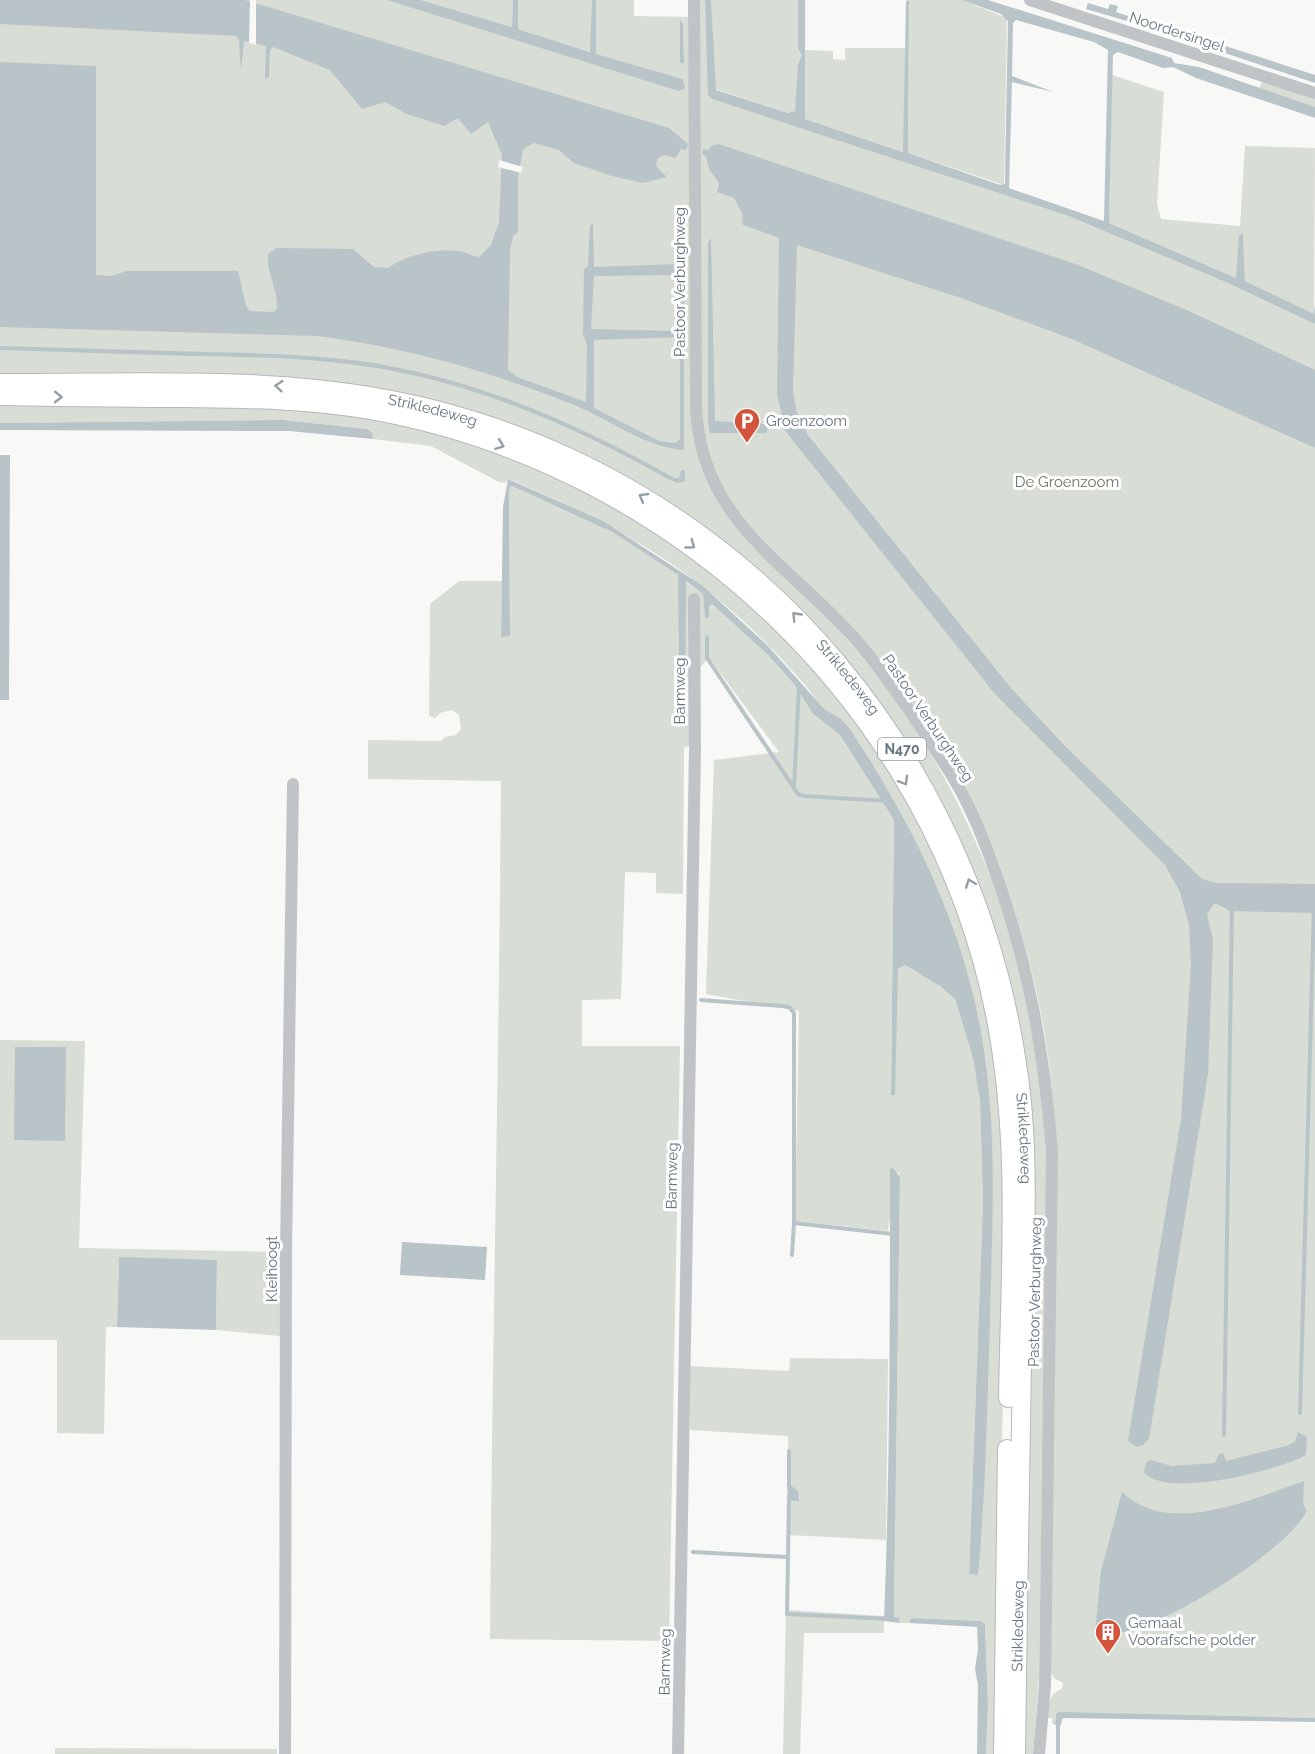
<svg xmlns="http://www.w3.org/2000/svg" width="1315" height="1754" font-family="Raleway,sans-serif">
	<rect width="100%" height="100%" fill="#f8f8f6"/>
	<path fill="#d8ddd5" fill-rule="evenodd" d="M0 0H407L684 88 683 79 595 54 596 0H634V16L688 17 690 89 699 93V0H705L709 96 1044 202 1251 289 1315 320V1718L1062 1715 1059 1712 1056 1714 1055 1725 1052 1724V1718H1048C1049 1706 1048 1693 1062 1689L1063 1683 1054 1678 1049 1670C1051 1560 1052 1449 1054 1339 1055 1254 1061 1167 1051 1082 1039 967 1002 851 942 753 892 671 829 605 760 539L750 544C765 560 784 574 800 590 836 625 870 664 900 706 984 827 1033 970 1044 1118 1050 1191 1045 1265 1044 1338 1042 1451 1041 1563 1039 1676L1033 1754H1019C1021 1616 1023 1478 1025 1339 1026 1250 1033 1159 1021 1070 975 731 720 457 382 394 344 388 307 385 269 382 255 381 241 377 228 376 200 373 173 378 145 380 97 383 48 379 0 379ZM682 20 683 23 684 64 680 63Z
		M421 0H513L512 27Z
		M518 0H592L591 52 518 29Z
		M711 0H798V49L802 55 795 111 788 113 715 89Z
		M909 0H962L1007 18 1004 185 908 153Z
		M845 48H905L904 152 805 119V50L833 51V59L845 60Z
		M1112 75 1164 92 1157 204 1161 219 1240 226 1245 146 1315 148 1314 315 1245 281 1243 234 1236 278 1109 223Z
		M1263 81 1315 99V107L1259 88Z
		M0 399 189 401 365 413 553 469 702 557 842 696 940 857 987 997 1006 1167 998 1754H986L988 1705 985 1625 981 1621 914 1618 910 1619V1623H899L900 1618 894 1617 900 1177 898 1171 888 1231 795 1221 799 1011 706 994 714 760 779 752 709 658 698 669 691 746 684 747 683 894 656 893V873L625 872 621 999 582 1000V1046H680L669 1641 490 1639C492 1353 499 1068 501 781L368 779V740L441 741 445 737 456 735 461 729 459 715 452 710 440 713 435 718 429 716 430 604 459 581H502L501 636H510L509 489 512 486 614 533 678 575 679 724 685 581 703 594 705 618H709V606L712 604 768 655 794 684 813 714 840 735 894 820 891 1095 898 969 905 965 940 986 955 999 973 1058 980 1102 983 1202 969 1574C979 1447 993 1321 992 1193 992 1129 991 1062 974 1000 946 895 909 819 850 729 842 720 833 717 825 710 817 703 812 693 805 685 785 662 764 640 742 620 672 555 596 516 509 479L505 483 499 482 431 446 373 439 372 432 367 429 283 420 0 423Z
		M0 1040 85 1041 79 1248 281 1252 280 1336 216 1330 217 1260 119 1258 117 1327H106L104 1434 57 1433V1340H0Z
		M790 1358 888 1359 886 1540 788 1535 787 1501 793 1502 798 1491 788 1483V1436L690 1430V1366L789 1371Z
		M786 1610 884 1616V1633H804L800 1754H783Z
		M55 1748 277 1749V1754H55Z"/>
	<path fill="#b8c4c7" fill-rule="evenodd" d="M0 0H245L669 128 688 144 686 150 681 149 675 158 665 155 658 158 656 166 667 177 643 183 612 176 574 163 559 150 534 143 523 149 518 177V232L513 236 510 250 508 370 517 377 586 402 587 345 583 334 584 269 588 266 590 225 593 224 594 267 679 264 680 233 684 232V289H681L680 278 675 275 594 276 591 329 676 331 680 328V298H684L683 337 594 340V408L659 441 675 443 680 439V354H684V449L681 450C641 445 609 419 572 404 485 370 410 348 317 336L0 327V62L96 66V275L111 276 127 271H238L246 306 250 311 273 312 277 309C278 289 266 273 268 254L276 248 353 249 374 267 388 268C405 255 445 245 466 253 471 255 473 256 479 257L491 245 499 222 502 155 488 122 471 134 458 118 444 126 407 114 385 102 362 109 330 70 273 47 270 51 269 77 265 79 266 46 244 41 241 71 239 40 236 36 0 24Z
		M387 0H421L512 27 513 0H518V29L590 52 592 0H596V54L683 79 685 88 679 91Z
		M705 0H711L716 90 788 113 795 111 798 65 802 55 798 49V0H805V119L903 152 906 1 909 0 908 153 1000 185 1005 184V175L1008 21 1001 14 962 0H988L1172 58 1174 63 1199 67 1315 107V118L1196 78 1173 67 1163 68 1118 52 1113 55 1109 223 1236 278 1239 235 1243 234 1245 281 1314 314 1315 304V324L1226 282 1069 216 712 99 708 95ZM1016 20 1094 42 1108 50 1104 221 1009 188 1012 82 1053 92 1012 76 1013 23Z
		M1088 3 1108 9 1110 4 1118 6 1116 12 1143 21 1146 19 1144 26 1086 9Z
		M680 20 683 23 684 64 680 63Z
		M1156 23 1178 30 1176 37 1154 30Z
		M1188 34 1315 75V83L1186 40Z
		M719 144 1078 265 1189 311 1315 370V448L1072 339 961 298 797 245 793 391 797 413 808 435 1011 688 1063 744 1202 879 1216 883 1315 884V906L1214 904 1207 914 1213 940 1208 1074 1149 1439 1143 1445 1137 1447 1128 1441 1181 1119 1191 964 1189 925 1180 892 1165 865 995 694 786 432 777 395 779 238 743 225 742 213 734 198 717 192 719 183 709 169 706 156 702 154 703 149 708 150 711 146Z
		M711 238 715 421 764 424 768 428 766 433H710L708 421V243Z
		M0 346C68 348 137 350 205 352 257 353 308 354 360 361 472 377 576 422 674 478H679L681 470 685 471V481L678 483 668 479C590 435 509 398 421 377 346 359 268 357 191 356 127 354 64 352 0 350Z
		M283 420 367 429 372 432 373 439 289 431 0 430V423Z
		M0 455H10L9 700H0Z
		M508 479 603 521 703 586 768 646 825 710 840 718 850 729C912 823 962 923 982 1036 998 1130 992 1226 990 1321 987 1406 986 1491 978 1575L969 1574 983 1202 980 1102 973 1058 955 999 940 986 905 965 898 969 895 1095H891L894 820 840 735 813 714 794 684 768 655 712 604 709 606V618H705L703 594 686 581 685 725 679 724 678 575 614 533 512 486 509 489 510 636 501 637 503 507Z
		M15 1047H66L65 1141 14 1140Z
		M893 1168 900 1177 894 1617 900 1618 899 1623 884 1621C890 1471 890 1318 890 1169Z
		M402 1242 487 1247 485 1280 400 1275Z
		M119 1257 217 1260 216 1330 117 1327Z
		M1298 1432 1307 1437 1306 1455C1280 1470 1164 1500 1144 1472L1146 1463 1150 1460 1172 1466 1215 1463 1219 1454 1223 1453 1226 1461 1286 1446 1295 1442Z
		M1304 1481 1303 1504 1307 1511C1283 1554 1174 1619 1128 1631 1119 1634 1105 1631 1095 1631L1101 1571 1122 1492C1169 1538 1252 1499 1304 1481Z
		M788 1483 798 1491 799 1501H787Z
		M914 1618 981 1621 985 1624 988 1705 986 1754H977L978 1685 975 1669 978 1649 977 1627 910 1623V1619Z
		M1059 1712 1315 1718V1722L1065 1718 1062 1719 1061 1725H1055L1056 1714Z"/>
	<path fill="#f8f8f6" d="M250 0H256V45L249 43Z
		M499 160 523 167 521 173 498 167Z"/>
	<g fill="none" stroke-linecap="round" stroke-linejoin="round">
		<path stroke="#b8c4c7" stroke-width="4" d="M707 637V658L798 794 804 796 888 801
			M794 786 799 686
			M701 1000 782 1006 789 1007 794 1013V1223
			M792 1255 794 1223 893 1234
			M1300 1413 1314 906
			M1224 1435 1232 904
			M789 1489V1451
			M789 1499 787 1614 889 1619
			M693 1552 788 1557
			M1058 1754V1722"/>
		<path stroke="#b8c4c7" stroke-width="14" d="M1219 897 1232 904 1315 906"/>
		<g stroke="#b4b8bb" stroke-width="20">
			<g id="primary">
				<path id="s1" d="M0 383C143 384 292 373 432 409 759 492 988 770 1022 1103 1030 1187 1023 1277 1022 1361 1019 1492 1018 1623 1016 1754"/>
				<path d="M0 396C62 397 124 398 186 398 247 399 309 399 370 410 680 465 936 709 996 1019 1020 1144 1010 1272 1008 1398"/>
				<path d="M1003 1754 1007 1449"/>
			</g>
		</g>
		<path stroke="#c0c4c7" stroke-width="12" d="M694 0 696 406C700 522 789 563 857 641 892 682 922 729 951 774 969 803 983 837 994 869 1029 964 1044 1052 1052 1152L1045 1685 1039 1754
			M1030 0 1315 93
			M285 1754 286 1253 293 784
			M678 1754 695 749 694 599"/>
		<use href="#primary" stroke="#fff" stroke-width="18"/>
	</g>
	<defs><path id="oneway-chevron" d="M-2-3.5L2.5 0L-2 3.5" fill="none" stroke-width="1.6" stroke-linecap="round" stroke-linejoin="round" transform="scale(1.5)"/></defs>
	<g stroke="#949ea5">
		<use href="#oneway-chevron" transform="translate(279 386) rotate(-175)"/>
		<use href="#oneway-chevron" transform="translate(58 397) rotate(1)"/>
		<use href="#oneway-chevron" transform="translate(500 445) rotate(21)"/>
		<use href="#oneway-chevron" transform="translate(643 497) rotate(-150)"/>
		<use href="#oneway-chevron" transform="translate(691 545) rotate(36)"/>
		<use href="#oneway-chevron" transform="translate(796 616) rotate(-134)"/>
		<use href="#oneway-chevron" transform="translate(904 781) rotate(60)"/>
		<use href="#oneway-chevron" transform="translate(970 883) rotate(-111)"/>
	</g>
	<defs>
		<g id="parking-pin" transform="scale(1.35)"><path d="M0 17L-7.5 6A9.5 9.5 0 1 1 7.5 6Z" fill="#d3543a" stroke="#fff"/><path d="M-3.5-5.5H1a3.5 3.5 0 0 1 0 7H-1V5.5H-3.5ZM-1-3.4V-.6H.8a1.4 1.4 0 0 0 0-2.8Z" fill="#fff"/></g>
		<g id="building-pin" transform="scale(1.35)"><path d="M0 17L-7.5 6A9.5 9.5 0 1 1 7.5 6Z" fill="#d3543a" stroke="#fff"/><path d="M-4-6H4V6H1V3H-1V6H-4ZM-2.5-4.3h1.7v1.8h-1.7ZM.8-4.3h1.7v1.8H.8ZM-2.5-1h1.7V.8h-1.7ZM.8-1h1.7V.8H.8Z" fill="#fff"/></g>
	</defs>
	<g fill-rule="evenodd">
		<use href="#parking-pin" x="747" y="421"/>
		<use href="#building-pin" x="1108" y="1632"/>
	</g>
	<g text-anchor="middle" stroke-width="6" stroke-linejoin="round" paint-order="stroke">
		<rect fill="#fff" stroke="#949ea5" stroke-width="1.5" x="878" y="738" width="48" height="22" rx="4.5"/>
		<g font-size="14" font-weight="bold" fill="#66757e">
			<text x="902" y="754">N470</text>
		</g>
		<g font-size="15" fill="#66757e" stroke="#fff">
			<text transform="translate(1177 32) rotate(18)" y="5">Noordersingel</text>
			<text transform="translate(680 282) rotate(-90)" y="5">Pastoor Verburghweg</text>
			<text dy="5" stroke="none"><textPath href="#s1" startOffset="435">Strikledeweg</textPath></text>
			<text dy="5" stroke="none"><textPath href="#s1" startOffset="938">Strikledeweg</textPath></text>
			<text transform="translate(680 691) rotate(-90)" y="5">Barmweg</text>
			<text transform="translate(928 718) rotate(56)" y="5">Pastoor Verburghweg</text>
			<text dy="5" stroke="none"><textPath href="#s1" startOffset="1440">Strikledeweg</textPath></text>
			<text transform="translate(672 1176) rotate(-89)" y="5">Barmweg</text>
			<text transform="translate(272 1269) rotate(-90)" y="5">Kleihoogt</text>
			<text transform="translate(1035 1292) rotate(-89)" y="5">Pastoor Verburghweg</text>
			<text transform="translate(1018 1626) rotate(-89)" y="5">Strikledeweg</text>
			<text transform="translate(665 1662) rotate(-89)" y="5">Barmweg</text>
		</g>
		<g font-size="15" fill="#66757e" stroke="#fff" text-anchor="start">
			<text x="766" y="426">Groenzoom</text>
			<text x="1128" y="1628">Gemaal<tspan x="1128" dy="17">Voorafsche polder</tspan></text>
		</g>
		<g font-size="15" fill="#687764" stroke="#fff">
			<text x="1067" y="487">De Groenzoom</text>
		</g>
	</g>
</svg>
